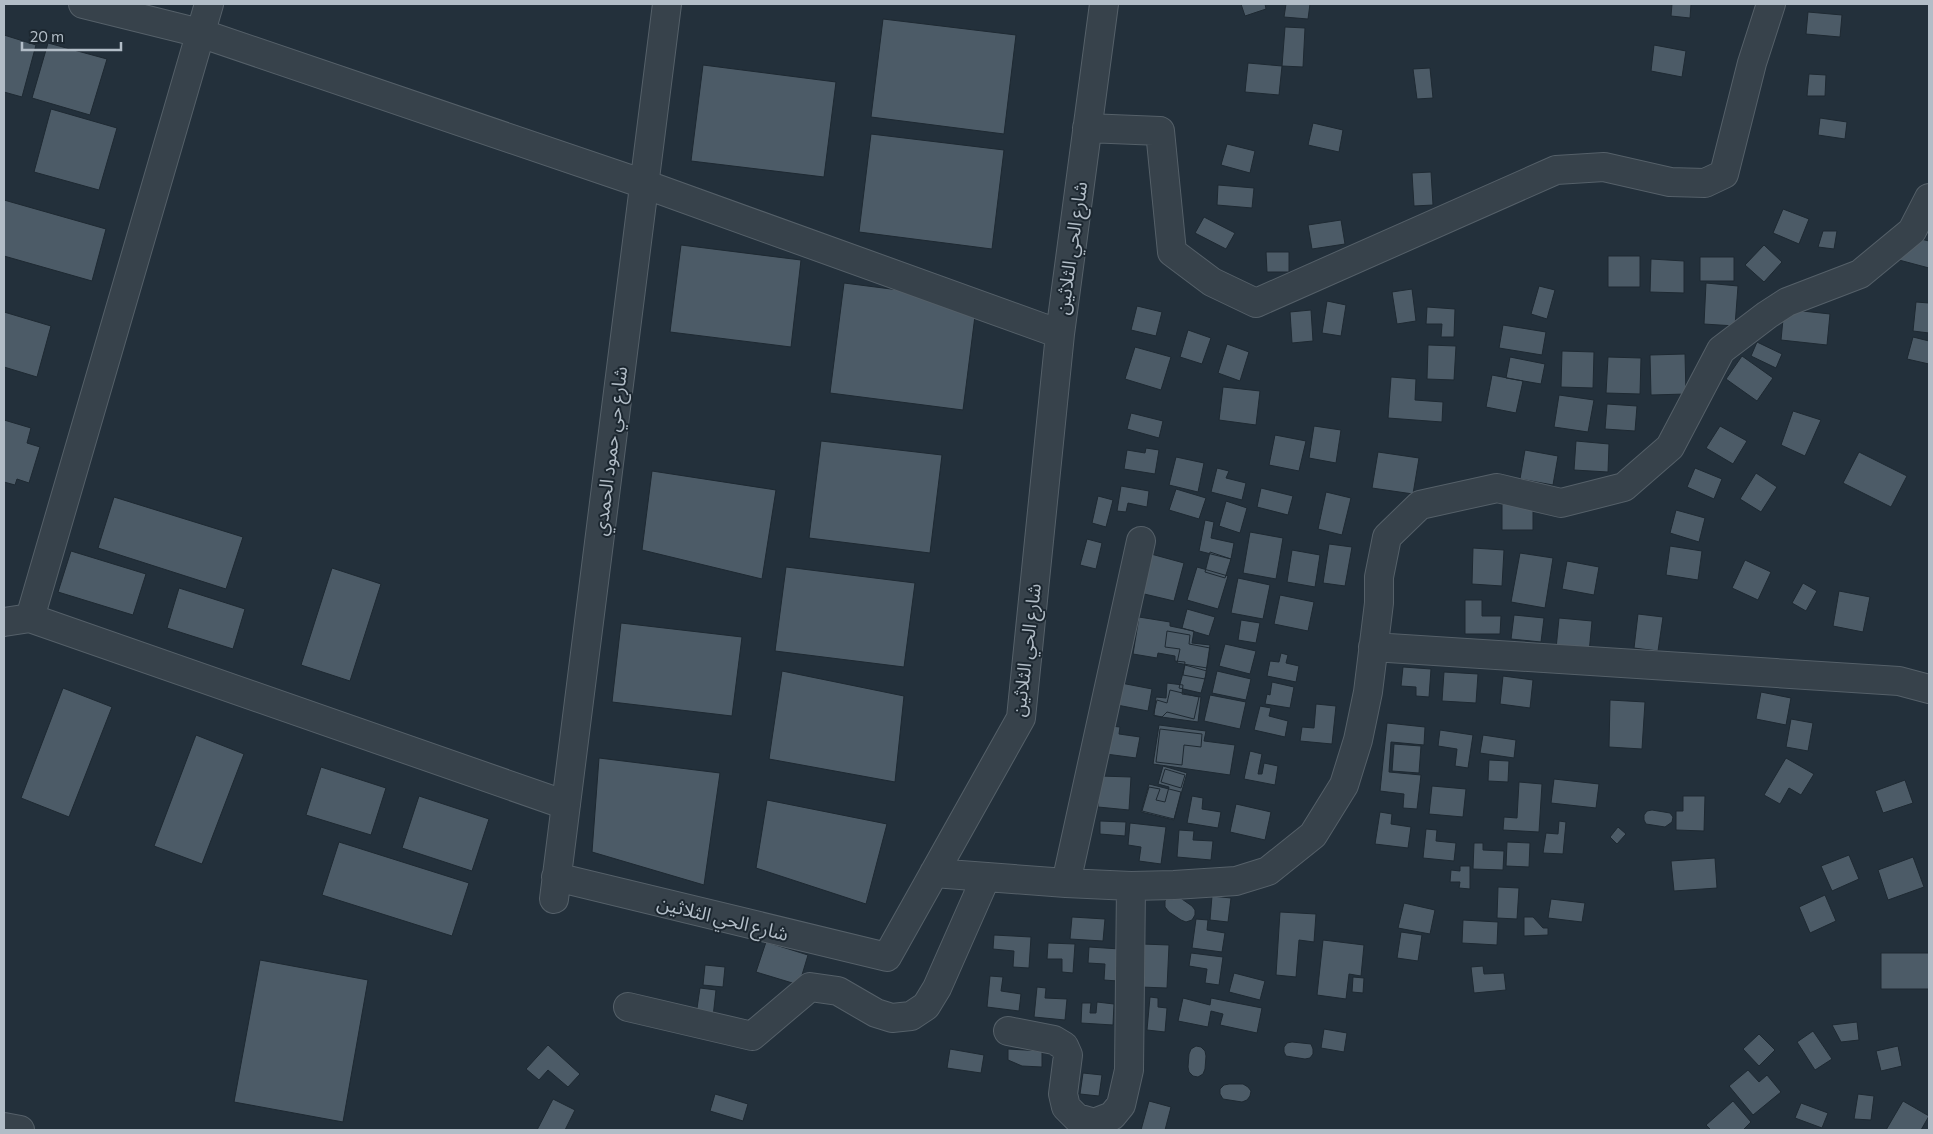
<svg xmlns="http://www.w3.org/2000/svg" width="1933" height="1134" font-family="Commissioner,'Noto Sans Arabic',sans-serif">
	<rect width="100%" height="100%" fill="#23303b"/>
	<path fill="#4c5b67" stroke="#1e2932" d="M1241 4H1265L1266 9 1245 16Z
		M1286 4H1310L1308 19 1284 17Z
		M1672 4H1691L1690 18 1671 16Z
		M1808 12 1842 15 1840 37 1806 34Z
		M883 19 1016 35 1004 134 871 117Z
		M1285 27 1305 28 1303 67 1282 66Z
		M4 35 36 45 22 97 4 92Z
		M48 43 107 59 90 115 32 98Z
		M1654 45 1686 51 1682 77 1651 71Z
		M1248 63 1282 66 1279 95 1245 92Z
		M703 65 836 82 824 177 691 161Z
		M1430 68 1433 98 1417 99 1413 69Z
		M1809 74 1826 75 1825 96H1807Z
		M51 109 117 128 99 190 34 172Z
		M1820 118 1847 122 1845 139 1818 135Z
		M1313 123 1343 130 1339 152 1308 145Z
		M871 134 1004 150 992 249 859 232Z
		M1227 144 1255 151 1250 173 1221 165Z
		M1431 172 1433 205 1414 206 1412 173Z
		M1218 185 1254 188 1252 208 1217 205Z
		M4 200 106 229 92 281 4 256Z
		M1783 209 1809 219 1799 244 1773 233Z
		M1204 217 1235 233 1226 249 1195 233Z
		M1341 220 1345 244 1312 249 1308 225Z
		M1823 231H1837L1834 249 1818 247Z
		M1912 237 1929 241V268L1899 260 1902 249Z
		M681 245 801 260 791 347 670 332Z
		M1764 245 1782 262 1764 282 1745 265Z
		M1266 252H1289V272H1267Z
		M1608 256H1640V287H1608Z
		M1700 257H1734V281H1700Z
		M1651 259 1684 261V293L1650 292Z
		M844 283 977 300 963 410 830 393Z
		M1706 283 1738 286 1735 326 1704 324Z
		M1539 286 1555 290 1547 319 1531 314Z
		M1412 289 1416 321 1397 324 1392 292Z
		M1327 301 1346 305 1341 336 1322 333Z
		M1916 302 1929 303V333L1913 331Z
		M1137 306 1162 312 1156 336 1131 330Z
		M1427 307 1455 309 1454 337H1441L1442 324H1426Z
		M1784 309 1830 314 1827 345 1781 340Z
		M1311 310 1313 341 1292 343 1290 312Z
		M4 312 51 326 37 377 4 367Z
		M1503 325 1546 332 1542 355 1499 348Z
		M1188 330 1211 338 1202 364 1180 357Z
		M1913 337 1929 341V364L1907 359Z
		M1757 342 1782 354 1776 368 1751 356Z
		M1227 344 1249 352 1240 381 1218 373Z
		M1428 345 1456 346 1454 380 1427 379Z
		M1135 347 1171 357 1161 390 1125 379Z
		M1562 351 1594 352 1593 388 1561 387Z
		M1685 354 1686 394 1651 395 1650 355Z
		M1742 356 1773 378 1757 401 1726 379Z
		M1510 357 1545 364 1541 384 1506 378Z
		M1608 357 1641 358 1640 394 1606 393Z
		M1492 375 1523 381 1516 413 1486 407Z
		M1391 377 1416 379 1415 400 1443 402 1442 422 1388 418Z
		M1223 387 1260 391 1256 425 1219 420Z
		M1559 395 1594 400 1588 432 1554 427Z
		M1607 404 1637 406 1635 431 1605 429Z
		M1793 411 1821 420 1805 456 1781 445Z
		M1131 413 1163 421 1159 438 1127 429Z
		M4 420 31 428 27 443 40 447 29 483 17 479 15 485 4 482Z
		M1314 426 1341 430 1336 463 1309 458Z
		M1720 426 1747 441 1733 464 1706 448Z
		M1275 435 1306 441 1299 471 1269 465Z
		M821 441 942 455 930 553 809 538Z
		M1576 441 1609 444 1608 472 1574 470Z
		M1146 448 1159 450 1155 474 1124 469 1127 450 1145 453Z
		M1525 450 1558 456 1553 485 1520 479Z
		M1378 452 1419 458 1413 494 1372 488Z
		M1859 452 1907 476 1891 507 1843 483Z
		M1176 457 1204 463 1198 492 1169 485Z
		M1217 468 1229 471 1226 478 1246 483 1242 500 1211 492Z
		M1695 468 1722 479 1714 499 1687 487Z
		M652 471 776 490 762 579 642 550Z
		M1756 473 1777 487 1761 512 1740 499Z
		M1121 486 1149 491 1147 507 1128 503 1126 512 1117 511Z
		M1261 488 1293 496 1288 515 1257 507Z
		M1176 489 1206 498 1199 519 1169 510Z
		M1326 492 1351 498 1342 535 1318 529Z
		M1098 496 1113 500 1106 527 1092 523Z
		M114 497 243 537 226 589 98 548Z
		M1226 501 1247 508 1240 533 1219 526Z
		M1502 504 1533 505V530H1502Z
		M1676 510 1705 518 1699 542 1670 533Z
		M1205 520 1214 522 1211 538 1234 543 1231 559 1199 551Z
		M1250 532 1283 538 1276 579 1243 573Z
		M1087 539 1102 543 1096 569 1080 565Z
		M1329 544 1352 547 1345 586 1323 583Z
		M1670 546 1702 551 1698 580 1666 575Z
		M1473 548 1504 550 1502 586 1472 584Z
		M1292 550 1320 555 1315 587 1287 582Z
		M71 551 146 574 133 615 58 592Z
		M1210 552 1231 559 1225 578 1205 572Z
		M1520 553 1553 558 1545 608 1511 602Z
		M1151 554 1184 563 1174 601 1140 593Z
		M1745 560 1771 572 1758 600 1732 588Z
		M1567 561 1599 567 1594 595 1562 589Z
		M786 567 915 583 904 667 775 651Z
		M1197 567 1228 576 1218 609 1187 600Z
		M332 568 381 584 350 681 301 665Z
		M1238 578 1270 585 1263 619 1231 613Z
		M1803 583 1817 591 1806 611 1792 603Z
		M179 588 245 609 233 649 167 628Z
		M1839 591 1870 597 1863 632 1833 626Z
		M1280 595 1314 602 1308 631 1274 624Z
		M1465 600H1482V616H1501L1500 634H1465Z
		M1187 609 1215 617 1209 636 1182 628Z
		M1638 614 1663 617 1658 651 1634 648Z
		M1514 615 1544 618 1541 642 1511 639Z
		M1139 617 1170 622V626L1194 631 1192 643 1210 645 1205 679 1183 675 1185 662 1175 661V656L1158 653 1157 658 1133 654Z
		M1559 618 1592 621 1589 653 1556 649Z
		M1241 620 1260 623 1256 643 1238 640Z
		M621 623 742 637 732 716 612 702Z
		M1167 631 1190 635 1189 644 1210 648 1207 668 1177 663 1180 649 1165 647Z
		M1225 644 1256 651 1250 674 1219 666Z
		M1281 653 1288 655 1286 663 1299 666 1296 682 1267 676 1270 661 1279 662Z
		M1185 665 1207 671 1201 693 1179 688Z
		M1403 667 1431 669 1429 697 1416 696V687L1401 686Z
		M782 671 904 696 895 782 769 759Z
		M1217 671 1251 679 1246 700 1212 693Z
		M1444 672 1478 674 1476 703 1442 701Z
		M1503 676 1533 680 1530 708 1500 704Z
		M1272 682 1294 687 1290 708 1265 704 1267 694 1270 695Z
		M1121 683 1152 689 1148 711 1117 705Z
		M1167 683 1183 685 1182 694 1201 697 1198 722 1154 716 1156 697 1166 698Z
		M63 688 112 707 69 817 21 798Z
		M1170 690 1199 697 1194 719 1167 712 1162 717 1153 715 1157 700 1167 703Z
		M1761 692 1791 698 1786 725 1756 719Z
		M1210 695 1246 702 1240 729 1204 721Z
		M1610 700 1645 702 1642 749 1609 747Z
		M1316 704 1336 706 1332 744 1300 741 1302 727 1314 728Z
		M1260 706 1271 708 1269 716 1288 721 1285 737 1254 730Z
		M1791 719 1813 723 1808 751 1786 747Z
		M1387 723 1425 727 1424 745 1391 742 1389 772 1421 775 1417 809 1403 808 1404 794 1380 791Z
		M1159 725 1206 731 1204 741 1235 745 1230 775 1153 764Z
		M1111 726 1120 727 1119 734 1140 737 1136 758 1106 754Z
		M1160 729 1202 734 1201 747 1184 745 1182 765 1156 762Z
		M1440 730 1473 735 1468 768 1455 766 1457 749 1438 746Z
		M196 735 244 754 202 864 154 846Z
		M1483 735 1516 740 1514 758 1480 753Z
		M1394 744 1421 746 1419 773 1392 771Z
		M1250 751 1262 754 1258 774H1262L1264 763 1278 766 1275 785 1244 779Z
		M599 758 720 773 704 885 592 852Z
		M1786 758 1814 774 1801 795 1789 788 1780 804 1764 795Z
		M1489 760 1509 761 1508 782 1488 781Z
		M1163 766 1187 773 1174 819 1142 811 1149 787 1160 789 1156 800 1165 802 1169 787 1158 784Z
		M321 767 386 788 371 835 306 815Z
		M1165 769 1185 775 1181 788 1161 782Z
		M1100 776 1131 777 1129 810 1098 807Z
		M1554 779 1599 784 1596 808 1551 803Z
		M1905 780 1913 803 1883 813 1875 791Z
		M1519 782 1542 784 1539 832 1503 830 1504 817 1517 818Z
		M1149 784 1181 792 1174 820 1141 812Z
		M1432 786 1466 789 1463 817 1429 814Z
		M419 796 489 819 472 871 402 848Z
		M1192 796 1203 798 1202 809 1221 812 1218 828 1187 823Z
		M1683 796H1705L1704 831 1676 830V811H1683Z
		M767 800 887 824 866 904 756 868Z
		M1236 804 1271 812 1265 840 1230 832Z
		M1652 810 1670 813 1673 817 1672 822 1665 827 1646 824 1644 820V815L1647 811Z
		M1380 812 1392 814 1391 824 1411 827 1408 848 1375 844Z
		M1100 821 1126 822 1125 836 1100 834Z
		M1559 821 1566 822 1563 854 1543 853 1546 833 1558 834Z
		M1130 823 1166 827 1161 864 1139 861 1141 847 1128 845Z
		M1618 827 1626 834 1617 844 1610 837Z
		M1426 829 1437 830 1436 841 1456 843 1454 861 1423 858Z
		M1179 830 1194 831 1193 840 1213 841 1211 860 1177 857Z
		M339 842 469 883 452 936 322 895Z
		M1507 842 1530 843 1529 867 1506 866Z
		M1474 843H1483V850L1504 851 1503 870 1473 869Z
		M1849 855 1859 879 1832 891 1821 866Z
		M1913 857 1924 887 1888 900 1878 870Z
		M1715 858 1717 888 1674 891 1671 861Z
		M1460 866H1470V889L1459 888 1460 882H1450L1451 870 1460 871Z
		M1498 887 1519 888 1517 919 1497 918Z
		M1825 895 1836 921 1810 933 1799 907Z
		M1212 896 1231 898 1228 922 1210 920Z
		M1168 897H1179L1192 906 1195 910V915L1192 920 1186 922 1181 920 1169 912 1165 907V901Z
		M1551 899 1585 903 1582 922 1548 918Z
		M1404 903 1435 910 1430 934 1398 928Z
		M1280 912 1316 914 1314 942 1299 940 1296 977 1276 975Z
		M1072 917 1105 919 1103 941 1070 939Z
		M1524 917H1533L1543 928H1548V935L1524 936Z
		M1196 919 1208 920 1207 930 1225 933 1222 952 1192 948Z
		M1463 920 1498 922 1497 945 1462 943Z
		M1401 932 1422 935 1418 961 1397 958Z
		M994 935 1031 937 1029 968 1013 967 1014 951 993 949Z
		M1323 940 1364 945 1361 976 1349 974 1346 999 1317 995Z
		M766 942 808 955 799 985 756 972Z
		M1048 943 1075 944 1073 973 1062 972V959H1047Z
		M1142 944 1169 945 1167 988 1140 987Z
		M1089 947 1120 949 1118 981 1104 980 1105 964 1088 963Z
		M1191 953 1223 957 1219 985 1205 983 1207 969 1189 966Z
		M1881 953H1929V989H1881Z
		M260 960 368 980 343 1122 234 1102Z
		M705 965 725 967 723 987 703 985Z
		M1483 966 1484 974 1504 973 1506 990 1474 993 1471 967Z
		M1234 973 1265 981 1260 1000 1229 992Z
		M990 976 1003 977 1001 991 1021 994 1019 1011 987 1007Z
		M1353 977 1364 978 1363 993 1352 992Z
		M1037 987 1046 988 1045 998 1067 999 1065 1020 1034 1017Z
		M700 988 716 990 713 1017 696 1015Z
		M1150 997 1158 998V1007L1167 1008 1165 1032 1147 1030Z
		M1183 998 1210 1005 1211 998 1262 1008 1257 1033 1220 1025 1223 1014 1211 1011 1208 1027 1178 1021Z
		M1097 1002 1114 1004 1113 1025 1081 1023 1082 1003H1091L1090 1013H1096Z
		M1857 1022 1859 1040 1841 1042 1832 1025Z
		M1324 1029 1347 1033 1344 1052 1321 1048Z
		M1813 1031 1832 1059 1815 1070 1797 1042Z
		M1759 1034 1775 1050 1759 1066 1743 1049Z
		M1292 1042 1311 1044 1313 1049V1054L1310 1058 1305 1059 1286 1056 1284 1052V1047L1287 1043Z
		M548 1045 580 1074 568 1087 548 1070 539 1080 526 1069Z
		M1196 1046 1201 1047 1205 1051 1206 1056 1205 1069 1203 1074 1198 1077 1193 1076 1189 1072 1188 1067 1189 1054 1191 1049Z
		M1898 1046 1902 1066 1881 1071 1876 1051Z
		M950 1049 984 1055 981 1073 947 1068Z
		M1008 1049 1042 1051V1067L1022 1066 1008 1060Z
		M1748 1070 1759 1082 1767 1075 1781 1092 1753 1115 1729 1086Z
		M1083 1073 1102 1075 1099 1096 1080 1094Z
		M1229 1084H1243L1248 1087 1251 1091 1250 1096 1247 1100 1242 1102 1223 1099 1220 1094V1089L1224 1085Z
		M715 1094 748 1104 743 1121 710 1111Z
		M1858 1094 1874 1096 1871 1120 1854 1119Z
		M553 1099 575 1110 565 1130H537Z
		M1149 1101 1171 1107 1165 1130H1141Z
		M1733 1101 1751 1122 1743 1130H1711L1706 1125Z
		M1903 1101 1929 1116 1921 1130H1886Z
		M1801 1103 1828 1113 1822 1128 1795 1118Z"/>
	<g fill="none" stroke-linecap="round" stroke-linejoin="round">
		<g stroke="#556069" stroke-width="30">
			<path id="minor" d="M83 4 200 33 644 184 1060 334
				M1087 128 1160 131 1172 252 1212 282 1256 303 1556 170 1604 167 1670 182 1705 183 1724 174 1752 63 1771 4
				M30 618 209 4
				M4 622 30 618 566 805
				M1373 647 1899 681 1929 689
				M934 873 1066 883 1131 886 1174 885 1236 881 1268 871 1313 835 1344 785 1358 740 1368 692 1379 603V577L1387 537 1420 505 1497 488 1561 503 1624 487 1670 447 1721 350 1767 315 1787 302 1860 274 1912 231 1929 198
				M556 877 887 957 1021 718 1060 334 1104 4
				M1066 883 1141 541
				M554 899 667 4
				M628 1007 752 1036 810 987 838 991 876 1013 892 1018 911 1016 926 1006 937 988 986 877
				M1008 1031 1054 1040 1064 1046 1068 1055 1063 1094 1066 1107 1077 1118 1094 1123 1112 1116 1121 1105 1129 1070 1131 886
				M4 1127 20 1130"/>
		</g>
		<use href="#minor" stroke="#37424b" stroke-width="28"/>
	</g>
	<g text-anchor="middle" stroke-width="4" stroke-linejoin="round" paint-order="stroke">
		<g font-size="19" fill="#b2bdc7" stroke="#1c2730">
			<text transform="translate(1071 248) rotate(-82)" y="7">شارع الحي الثلاثين</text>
			<text transform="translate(610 451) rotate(-83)" y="7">شارع حي حمود الحمدي</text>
			<text transform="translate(1026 650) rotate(-83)" y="7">شارع الحي الثلاثين</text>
			<text transform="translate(723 918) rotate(14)" y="7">شارع الحي الثلاثين</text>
		</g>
	</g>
	<rect width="1933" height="1134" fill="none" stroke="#b2bdc7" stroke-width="10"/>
	<path d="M22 42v8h99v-8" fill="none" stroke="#b2bdc7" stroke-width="2.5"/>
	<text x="30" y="42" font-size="15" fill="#b2bdc7" stroke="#1c2730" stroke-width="4" paint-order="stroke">20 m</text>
</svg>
